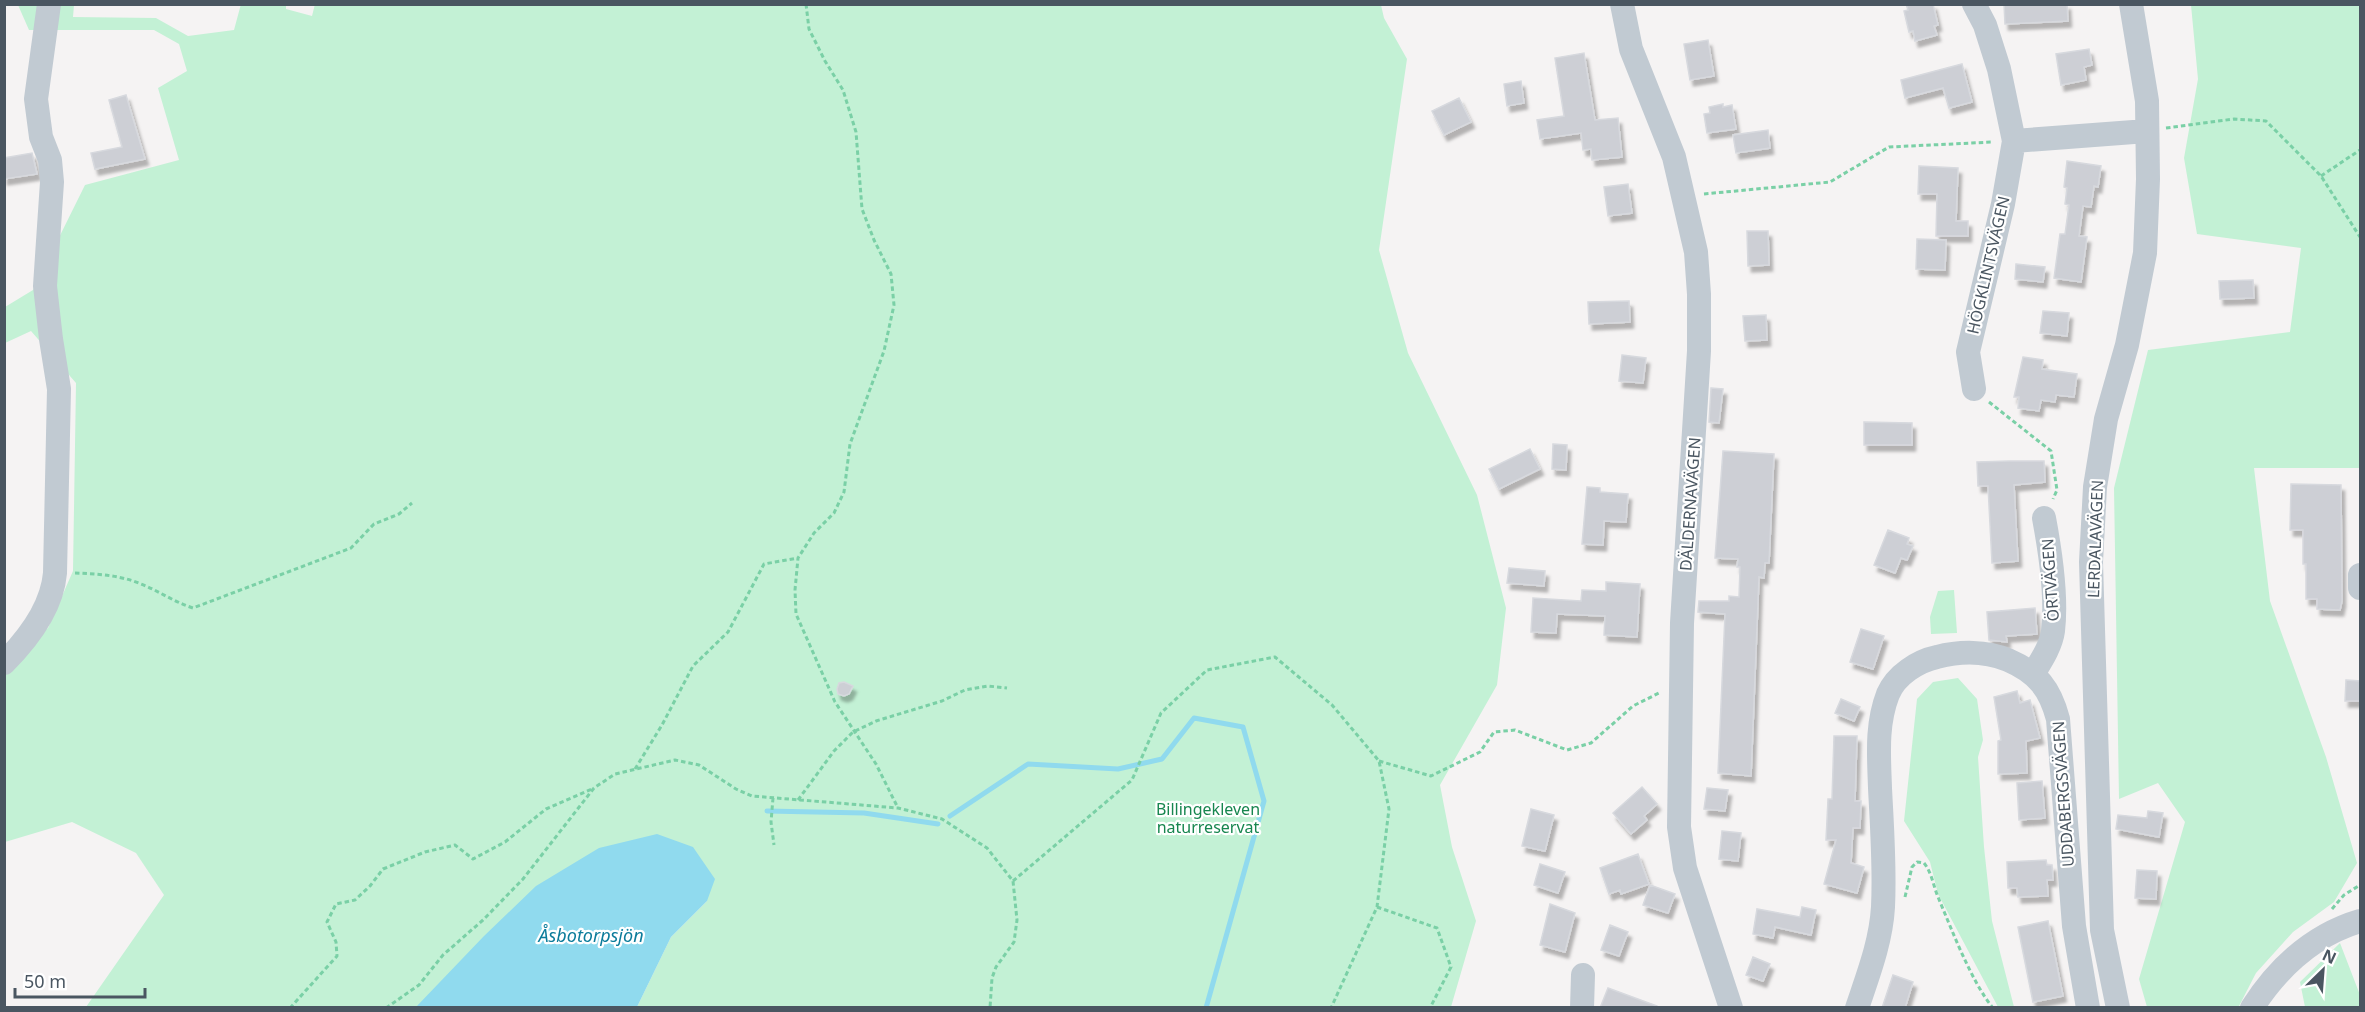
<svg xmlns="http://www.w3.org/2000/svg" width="2365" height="1012" font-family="'Noto Sans',sans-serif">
	<defs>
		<filter id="shadow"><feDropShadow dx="3.5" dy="6" stdDeviation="1.5" flood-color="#0004"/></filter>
	</defs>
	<rect width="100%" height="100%" fill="#f5f3f3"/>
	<path fill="#c3f1d5" d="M241 4 286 5V9L312 16 315 4 1381 5 1384 18 1407 59 1379 250 1408 353 1477 495 1506 608 1497 685 1440 785 1452 847 1476 921 1451 1007H637L671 937 707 901 422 1003 416 1007H86L164 895 136 853 72 822 5 842V654L48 628 73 571 76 383 31 331 5 343V307L33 290 85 185 179 160 158 88 187 71 179 44 154 30H29L18 5H74L73 17 156 18 188 36 234 30Z
		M2191 5H2360V468H2254L2270 601 2326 757 2357 863 2334 902 2293 932 2256 973 2238 1008 2147 1007 2139 979 2185 822 2158 783 2119 799 2114 488 2148 350 2290 332 2301 248 2197 234 2184 158 2198 79Z
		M1954 590 1957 633 1931 634 1930 617 1938 591Z
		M1958 678 1977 699 1983 740 1978 757 1984 847 1992 921 2014 1007H1998L1938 894 1930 862 1904 821 1917 699 1933 682Z
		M2340 943 2360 995V1007H2305L2300 982Z"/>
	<path fill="#90daee" d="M657 834 693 847 715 879 707 901 671 937 637 1007H416L484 936 536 886 599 848Z"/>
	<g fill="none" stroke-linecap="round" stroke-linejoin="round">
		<path stroke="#90daee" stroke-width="5" d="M767 811 864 813 938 824
			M950 816 1028 764 1118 769 1162 759 1194 718 1243 727 1264 801 1206 1008"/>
	</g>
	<path fill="#cdcfd5" stroke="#d7d9de" stroke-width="1.5" filter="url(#shadow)" d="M1906 4H1933L1938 25 1934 26 1937 35 1915 41 1913 31 1909 32 1904 11 1908 10Z
		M2004 4H2067L2068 21 2005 24Z
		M1708 40 1714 76 1690 80 1684 44Z
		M2089 49 2092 65 2084 67 2086 80 2061 85 2056 54Z
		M1584 53 1595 120 1618 118 1622 157 1592 160 1591 149 1583 150 1581 133 1540 139 1537 120 1564 116 1555 58Z
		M1962 64 1972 102 1949 108 1943 88 1905 98 1901 80Z
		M1521 81 1524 103 1507 106 1504 84Z
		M126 95 145 159 95 169 91 153 122 147 109 100Z
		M1459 98 1471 122 1444 135 1432 111Z
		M1723 104V107L1732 105 1736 129 1707 133 1704 114 1710 113 1709 107Z
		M1768 130 1770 148 1736 153 1733 135Z
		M32 153 37 174 4 179V158Z
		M2067 161 2101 166 2098 187 2094 186 2091 207 2083 206 2079 236 2087 237 2081 282 2054 278 2060 234H2065L2069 205 2065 204 2067 188 2064 187Z
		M1919 166 1958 168 1956 221H1968V236H1936L1937 194H1918Z
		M1628 184 1632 213 1608 216 1604 187Z
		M1747 231H1768L1769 265 1748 266Z
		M1917 239 1946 240 1945 270 1916 269Z
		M2016 264 2045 267 2043 282 2015 279Z
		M2253 280 2254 298 2220 299 2219 281Z
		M1629 301 1630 322 1589 324 1588 302Z
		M2043 311 2069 313 2067 336 2040 333Z
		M1766 315 1767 340 1745 341 1743 316Z
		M1622 355 1646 358 1643 383 1619 381Z
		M2023 357 2043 360 2042 369 2077 374 2074 397 2056 395 2055 402 2041 400 2039 411 2018 408 2019 397H2014Z
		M1711 388 1723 389 1719 423 1709 422Z
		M1864 422 1912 423V445H1864Z
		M1553 444 1567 445 1566 470 1552 469Z
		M1530 449 1540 469 1499 489 1489 469Z
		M1723 451 1774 454 1769 563H1765L1764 578 1759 577 1751 776 1718 773 1725 614 1698 612 1699 601H1729V596L1739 597 1740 567H1737L1738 559 1715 558Z
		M2010 461H2044L2045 482 2014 485 2018 561 1992 563 1988 486H1978L1977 462Z
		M2291 484 2341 485 2342 601 2340 610 2317 609V599H2306V564H2303V530H2290Z
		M1587 487 1600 488V492L1628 494 1626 522 1604 521 1603 545 1582 544Z
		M1888 530 1909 538 1907 544 1913 546 1907 560 1901 558 1895 573 1874 565Z
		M1509 568 1545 571 1544 586 1507 583Z
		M1606 582 1640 584 1637 637 1604 635 1605 616 1557 614 1556 633 1531 632 1533 598 1581 601 1582 590 1606 591Z
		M2035 608 2037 634 2006 636 2007 642 1989 640 1987 612Z
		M1861 629 1884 636 1873 669 1850 662Z
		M2346 680 2361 681V701H2345Z
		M844 682 853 686 849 694 844 696 838 694 837 689 839 683Z
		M2017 691 2020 703 2030 700 2040 738 2026 741 2027 773 1998 774V741L2001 740 1994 697Z
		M1841 699 1860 707 1854 721 1835 713Z
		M1834 736H1857L1855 801H1861L1860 828H1853L1851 863 1864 867 1857 893 1824 884 1836 840H1826L1828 799H1832Z
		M2042 781 2045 818 2019 820 2017 783Z
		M1642 787 1657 804 1644 816 1647 820 1631 834 1613 813Z
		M1707 788 1728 790 1725 811 1704 809Z
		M1531 809 1554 815 1545 851 1522 846Z
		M2148 811 2163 813 2159 837 2116 829 2118 815 2147 818Z
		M1722 831 1741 833 1738 861 1719 859Z
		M1638 854 1649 884 1621 894 1620 890 1609 894 1600 868Z
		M2046 860 2047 865H2052L2053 880H2047L2048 896 2018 897 2017 888H2008L2007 862Z
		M1540 864 1565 872 1558 893 1534 885Z
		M2137 870 2157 871 2156 899 2135 898Z
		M1650 885 1675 894 1668 913 1643 905Z
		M1550 904 1575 913 1565 952 1540 945Z
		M1802 907 1816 910 1811 935 1775 927 1773 938 1753 934 1757 909 1800 917Z
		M2048 921 2063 996 2033 1002 2018 927Z
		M1610 925 1628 932 1619 956 1601 950Z
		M1753 957 1770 964 1763 981 1746 975Z
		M1893 975 1913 982 1905 1008H1882Z
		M1608 988 1657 1006V1008H1600Z"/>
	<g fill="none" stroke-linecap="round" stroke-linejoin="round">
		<path stroke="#7ad0a6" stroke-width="3" stroke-dasharray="4.5 3" stroke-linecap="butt" d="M806 4 809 29 825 61 843 90 856 132 862 209 874 240 891 274 894 305 884 351 850 444 844 492 834 513 814 533 798 558 795 590 796 614 835 702 876 764 898 808
			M2166 128 2234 119 2266 121 2321 176 2360 237
			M2321 176 2360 150
			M1704 194 1830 182 1889 147 1993 142
			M1989 402 2051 451 2057 490 2053 499
			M75 573C97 574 120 575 141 584 159 591 174 602 193 608L351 548 374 524 399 514 412 503
			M1379 761 1431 776 1480 752 1494 732 1515 730 1567 750 1591 743 1633 706 1661 692
			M635 769 662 725 693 666 728 632 764 564 798 558
			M773 798 771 822 774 845
			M798 800 834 751 853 732 876 721 942 701 965 690 988 686 1007 688
			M1013 881 1132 780 1161 713 1207 670 1275 657 1332 705 1379 761 1389 809 1377 907 1331 1008
			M1905 897 1912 867 1917 862 1924 863C1932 873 1933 885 1938 897 1952 930 1971 981 1993 1008
			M1377 907 1437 928 1451 967 1430 1008
			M2332 909 2344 895 2360 885
			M290 1008 337 956 336 942 327 922 336 904 355 900 370 886 383 869 425 852 455 845 473 859 505 842 546 809 592 789
			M386 1008 419 985 443 955 483 920 523 879 594 788 615 774 675 760 699 765 736 789 752 796 898 808 942 819 987 848 1013 881 1017 920 1014 942 996 967 992 978 990 1008"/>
		<path stroke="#c1cad2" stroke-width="24" d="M1622 4 1631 49 1674 157 1696 252 1699 294V351L1682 623 1679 827 1685 868 1731 1008
			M2014 141 2147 131
			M1974 389 1968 352 2003 204 2014 141 1999 69 1985 25 1974 4
			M2360 575V588
			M4 663C29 638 52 608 55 573L59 389 51 339 45 286 52 182 50 160 41 137 36 99 49 4
			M2033 674C2041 661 2051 646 2053 631 2057 598 2050 550 2044 518
			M1582 1008 1583 975
			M1857 1008C1868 975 1881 942 1883 907 1885 867 1882 828 1880 788 1879 756 1876 725 1888 694 1896 675 1918 661 1937 657 1960 651 1986 651 2008 660 2038 673 2050 689 2058 719L2074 926 2088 1008
			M2118 1008 2102 930 2091 562 2095 487 2106 419 2127 345 2145 253 2148 179 2147 101 2131 4
			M2252 1008C2279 966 2313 935 2360 921"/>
	</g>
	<g text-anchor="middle" stroke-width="4.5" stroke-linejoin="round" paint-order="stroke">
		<g font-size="16" fill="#4a5661" stroke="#fff">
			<text transform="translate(1988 265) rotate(-77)" y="6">HÖGKLINTSVÄGEN</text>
			<text transform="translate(1690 504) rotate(-86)" y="6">DÄLDERNAVÄGEN</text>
			<text transform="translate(2095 539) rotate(-88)" y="6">LERDALAVÄGEN</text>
			<text transform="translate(2050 580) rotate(-94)" y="6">ÖRTVÄGEN</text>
			<text transform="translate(2063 794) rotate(-94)" y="6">UDDABERGSVÄGEN</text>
		</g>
		<g font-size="16" fill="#17864f" stroke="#fff">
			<text x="1208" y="815">Billingekleven<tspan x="1208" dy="18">naturreservat</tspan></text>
		</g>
		<g font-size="18" font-style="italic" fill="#0c7c9b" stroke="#fff">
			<text x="591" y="942">Åsbotorpsjön</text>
		</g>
	</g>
	<rect width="2365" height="1012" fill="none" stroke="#4a5661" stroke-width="12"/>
	<g transform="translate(2323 970) rotate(25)" stroke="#ffffff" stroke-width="4.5" paint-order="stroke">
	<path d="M0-4.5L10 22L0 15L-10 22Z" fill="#4a5661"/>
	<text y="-9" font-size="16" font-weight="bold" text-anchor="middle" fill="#4a5661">N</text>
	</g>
	<path d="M15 988v9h130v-9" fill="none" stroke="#4a5661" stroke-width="3"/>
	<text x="24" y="988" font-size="18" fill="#4a5661" stroke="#ffffff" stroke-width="4.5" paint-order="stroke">50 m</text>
</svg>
